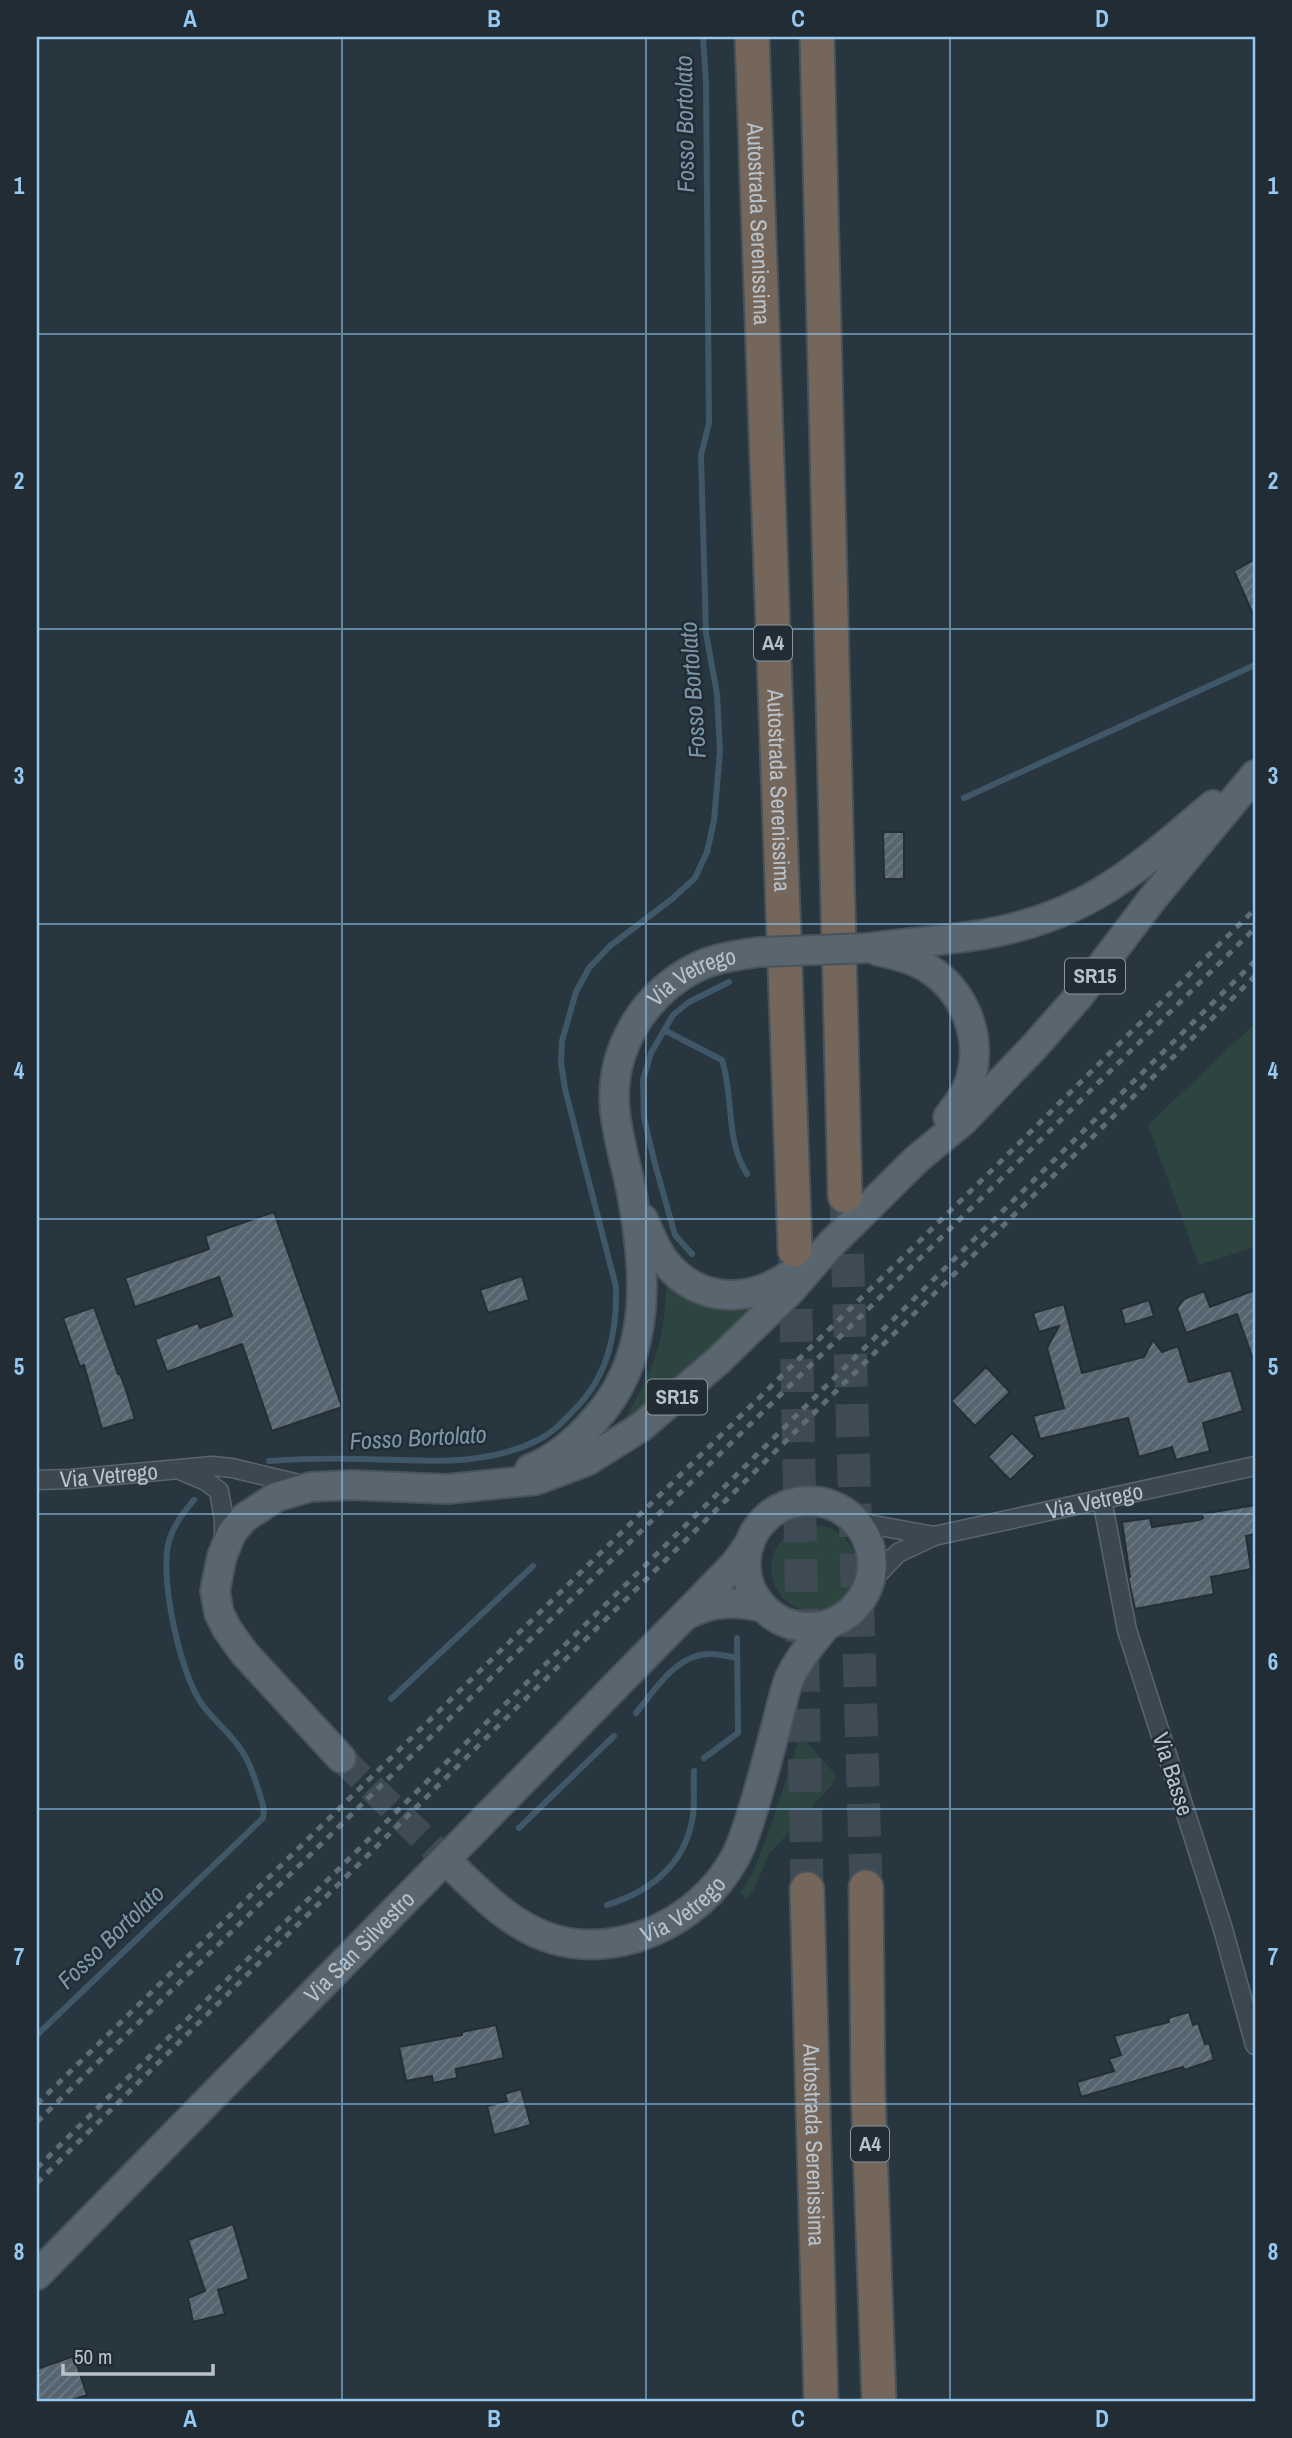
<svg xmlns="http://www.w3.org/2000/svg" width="1292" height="2438" font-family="'Archivo Narrow',sans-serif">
	<defs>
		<pattern id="building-hatch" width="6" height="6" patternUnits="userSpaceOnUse" patternTransform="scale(1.75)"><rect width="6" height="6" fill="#56646f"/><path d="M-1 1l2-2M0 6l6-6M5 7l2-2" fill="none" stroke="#6c7982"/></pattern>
	</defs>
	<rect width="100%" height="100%" fill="#28363f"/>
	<path fill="#2d4441" d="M1255 1023V1247L1199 1265 1148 1125Z
		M673 1286 763 1303 630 1419 626 1417C653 1371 665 1341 666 1287Z
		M771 1568a43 43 0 1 1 86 0a43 43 0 1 1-86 0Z
		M800 1735 836 1775 833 1784 769 1854 754 1889 747 1899 740 1893 753 1872 774 1817Z"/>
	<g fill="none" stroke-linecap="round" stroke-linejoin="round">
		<path stroke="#405767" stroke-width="6" d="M964 798 1255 665
			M664 1030 722 1060C734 1096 725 1140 747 1174
			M692 1254 675 1235 655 1164 644 1118 643 1080 651 1053 673 1015 689 1002 729 982
			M269 1461C300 1459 330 1458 360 1459 420 1460 483 1468 538 1440 553 1433 563 1421 575 1409 608 1376 617 1333 616 1287L565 1089 561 1063 562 1041 576 992 589 968 610 946 672 899 695 878 707 852 714 821 720 751 717 694 706 633 701 455 709 423 706 82 703 37
			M391 1699 533 1566
			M636 1713C655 1690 676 1654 710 1654 719 1654 728 1656 737 1658
			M704 1758 738 1733 737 1638
			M519 1828 614 1736
			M607 1905C651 1891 686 1864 693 1815 695 1801 693 1786 694 1771
			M37 2035 263 1818C265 1809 262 1801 259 1792 253 1772 247 1755 233 1739 223 1727 210 1716 201 1703 180 1670 163 1591 167 1552 169 1531 181 1515 194 1500"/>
	</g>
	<path fill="url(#building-hatch)" stroke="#232e36" stroke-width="2" d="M1255 559V619L1234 571Z
		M883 832H904V879H884Z
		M274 1212 342 1407 272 1431 242 1344 167 1372 155 1339 198 1323 200 1328 232 1316 219 1277 135 1307 125 1278 209 1249 205 1236Z
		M522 1276 529 1300 488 1313 480 1290Z
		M1255 1290V1359H1253L1237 1314 1186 1333 1177 1308 1184 1299 1204 1291 1210 1307Z
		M1149 1300 1154 1316 1125 1325 1121 1309Z
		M1064 1304 1082 1373 1144 1357 1153 1340 1162 1352 1178 1346 1189 1382 1231 1370 1243 1411 1203 1423 1210 1451 1176 1460 1172 1447 1139 1457 1128 1418 1040 1439 1033 1416 1064 1408 1047 1348 1059 1326 1039 1332 1033 1313Z
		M94 1307 118 1374H120L125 1387 135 1419 102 1429 84 1365 80 1367 63 1318Z
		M986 1367 1010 1392 975 1426 951 1401Z
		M1012 1433 1035 1456 1010 1480 988 1457Z
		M1255 1505V1534L1246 1536 1251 1569 1211 1577 1214 1594 1135 1609 1128 1577H1130L1122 1522 1150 1518 1152 1527 1199 1520 1203 1518 1202 1514Z
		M1189 2012 1193 2025 1198 2023 1205 2044 1209 2043 1214 2060 1184 2070 1183 2067 1081 2097 1077 2082 1114 2071 1109 2059 1121 2055 1114 2036 1169 2022 1168 2018Z
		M496 2025 504 2058 456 2069 457 2078 433 2083 432 2076 406 2081 399 2047 462 2035V2032Z
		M521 2089 531 2125 494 2135 487 2106 507 2101 505 2094Z
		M233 2224 249 2279 218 2290 225 2314 193 2322 188 2298 205 2291 188 2240Z
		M74 2356 87 2395 69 2401H37V2369Z"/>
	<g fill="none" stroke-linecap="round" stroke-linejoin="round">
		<path stroke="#3e4b54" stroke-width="28" stroke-dasharray="28 14" stroke-linecap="butt" d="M341 1758 455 1869"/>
		<path stroke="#3e4b54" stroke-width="33" stroke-dasharray="33 17" stroke-linecap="butt" d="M846 1204 866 1887
			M795 1259 807 1889"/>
		<g stroke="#5a656d" stroke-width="21">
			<g id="street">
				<path d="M182 1471 206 1481 219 1491 224 1519V1543"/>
				<path id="s1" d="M37 1480 71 1479 212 1466 232 1468 307 1486"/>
				<path d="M1102 1500 1127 1630 1223 1929 1255 2045"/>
				<path d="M857 1522 934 1536"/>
				<path id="s2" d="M871 1581 898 1553 934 1536 1255 1466"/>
			</g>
		</g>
		<g stroke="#49535b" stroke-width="32">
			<g id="primary">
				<path d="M868 948C907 942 946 941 985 934 1088 916 1136 870 1213 805"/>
				<path d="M878 951C896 955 914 959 929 969 964 991 981 1035 972 1074 968 1091 958 1104 948 1117"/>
				<path d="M643 1219C650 1234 655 1250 666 1263 701 1305 753 1303 794 1272"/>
				<path id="s3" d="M530 1469C559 1458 585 1433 604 1409 651 1348 646 1272 633 1200 628 1170 618 1141 615 1111 609 1051 643 994 697 967 716 958 738 955 759 952"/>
				<circle cx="809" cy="1564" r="63"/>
				<path d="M688 1614C714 1601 735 1601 762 1607"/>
				<path d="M341 1758 245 1654 227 1629 219 1613 215 1591 222 1556 232 1532 244 1518 276 1497 310 1487 352 1485 447 1489 536 1480 587 1461 641 1427 719 1360 790 1291 830 1245 917 1159 963 1121 1034 1047 1078 997 1153 898 1255 775"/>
				<path id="s4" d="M455 1869C484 1897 513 1927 553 1939 625 1961 712 1915 741 1845 756 1806 766 1764 777 1723 781 1709 784 1691 790 1677 799 1658 813 1641 827 1625"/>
				<path id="s5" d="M37 2275 700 1600 735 1564 750 1543"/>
			</g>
		</g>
		<g stroke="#47525a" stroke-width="37">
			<g id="highway">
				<path id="s6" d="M752 37 795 1250"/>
				<path d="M817 37 845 1196"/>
				<path d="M866 1887 868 2089 879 2401"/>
				<path id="s7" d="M807 1889 821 2401"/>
			</g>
		</g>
		<use href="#street" stroke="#3c474f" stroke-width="18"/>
		<use href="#primary" stroke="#5a666f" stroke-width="28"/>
		<use href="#highway" stroke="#74665a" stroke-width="33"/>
		<path stroke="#5e6c76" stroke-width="5" stroke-dasharray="7 7" stroke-linecap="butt" d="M37 2104 991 1171 1255 909
			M37 2122 1000 1180 1255 928
			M37 2168 1255 961
			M37 2183 1255 976"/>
		<g stroke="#49535b" stroke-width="32" stroke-linecap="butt">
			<path id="primary-bridge" d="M759 952 868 948"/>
		</g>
		<use href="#primary-bridge" stroke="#5a666f" stroke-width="28"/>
	</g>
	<path fill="none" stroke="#97c8f0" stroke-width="2" stroke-opacity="0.55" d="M342 37V2401M646 37V2401M950 37V2401M37 334H1255M37 629H1255M37 924H1255M37 1219H1255M37 1514H1255M37 1809H1255M37 2104H1255"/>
	<g text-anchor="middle" stroke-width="5" stroke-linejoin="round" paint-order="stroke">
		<g fill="#212c34" stroke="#8b959d" stroke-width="2">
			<rect x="754" y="625.5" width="38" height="35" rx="5"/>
			<rect x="1065" y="958.5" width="60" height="35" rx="5"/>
			<rect x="647" y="1379.5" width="60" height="35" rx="5"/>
			<rect x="851" y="2126.5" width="38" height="35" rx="5"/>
		</g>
		<g font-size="21" font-weight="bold" fill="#b9c2ca">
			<text x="773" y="650">A4</text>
			<text x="1095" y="983">SR15</text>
			<text x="677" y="1404">SR15</text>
			<text x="870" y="2151">A4</text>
		</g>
		<g font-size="23" fill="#b9c2ca" stroke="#212c34">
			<text dy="8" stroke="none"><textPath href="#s6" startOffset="187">Autostrada Serenissima</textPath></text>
			<text dy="8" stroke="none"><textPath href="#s6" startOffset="754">Autostrada Serenissima</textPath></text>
			<text dy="8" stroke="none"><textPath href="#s3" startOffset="572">Via Vetrego</textPath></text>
			<text dy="8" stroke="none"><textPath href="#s1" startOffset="72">Via Vetrego</textPath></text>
			<text dy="8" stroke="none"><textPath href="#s2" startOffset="243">Via Vetrego</textPath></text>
			<text transform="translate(1173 1774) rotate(72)" y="8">Via Basse</text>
			<text dy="8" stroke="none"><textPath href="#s4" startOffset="261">Via Vetrego</textPath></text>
			<text dy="8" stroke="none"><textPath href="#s5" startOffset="460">Via San Silvestro</textPath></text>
			<text dy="8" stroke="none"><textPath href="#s7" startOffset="256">Autostrada Serenissima</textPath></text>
		</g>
		<g font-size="24" font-style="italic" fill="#7c97aa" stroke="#212c34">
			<text transform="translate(685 124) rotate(-91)" y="8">Fosso Bortolato</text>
			<text transform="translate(693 690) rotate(-94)" y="8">Fosso Bortolato</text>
			<text transform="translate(418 1438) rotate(-3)" y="8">Fosso Bortolato</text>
			<text transform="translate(111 1937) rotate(-44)" y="8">Fosso Bortolato</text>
		</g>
	</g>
	<rect width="1292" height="2438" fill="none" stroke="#212c34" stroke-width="77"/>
	<path d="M63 2364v10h150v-10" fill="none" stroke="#b9c2ca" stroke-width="3.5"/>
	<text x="74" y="2364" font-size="21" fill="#b9c2ca" stroke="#212c34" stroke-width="5" paint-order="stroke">50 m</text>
	<rect x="38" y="38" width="1216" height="2362" fill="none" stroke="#97c8f0" stroke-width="2.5"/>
	<g font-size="23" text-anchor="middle" font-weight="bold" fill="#97c8f0">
		<text x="190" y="27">A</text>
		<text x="494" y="27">B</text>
		<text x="798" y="27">C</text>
		<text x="1102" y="27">D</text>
		<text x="19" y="194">1</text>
		<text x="1273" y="194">1</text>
		<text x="19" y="489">2</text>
		<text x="1273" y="489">2</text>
		<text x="19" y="784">3</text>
		<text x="1273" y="784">3</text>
		<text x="19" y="1079">4</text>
		<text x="1273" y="1079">4</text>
		<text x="19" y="1375">5</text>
		<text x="1273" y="1375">5</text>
		<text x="19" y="1670">6</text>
		<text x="1273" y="1670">6</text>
		<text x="19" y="1965">7</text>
		<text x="1273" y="1965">7</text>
		<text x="19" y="2260">8</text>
		<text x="1273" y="2260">8</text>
		<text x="190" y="2427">A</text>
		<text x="494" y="2427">B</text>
		<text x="798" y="2427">C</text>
		<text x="1102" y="2427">D</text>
	</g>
</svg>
